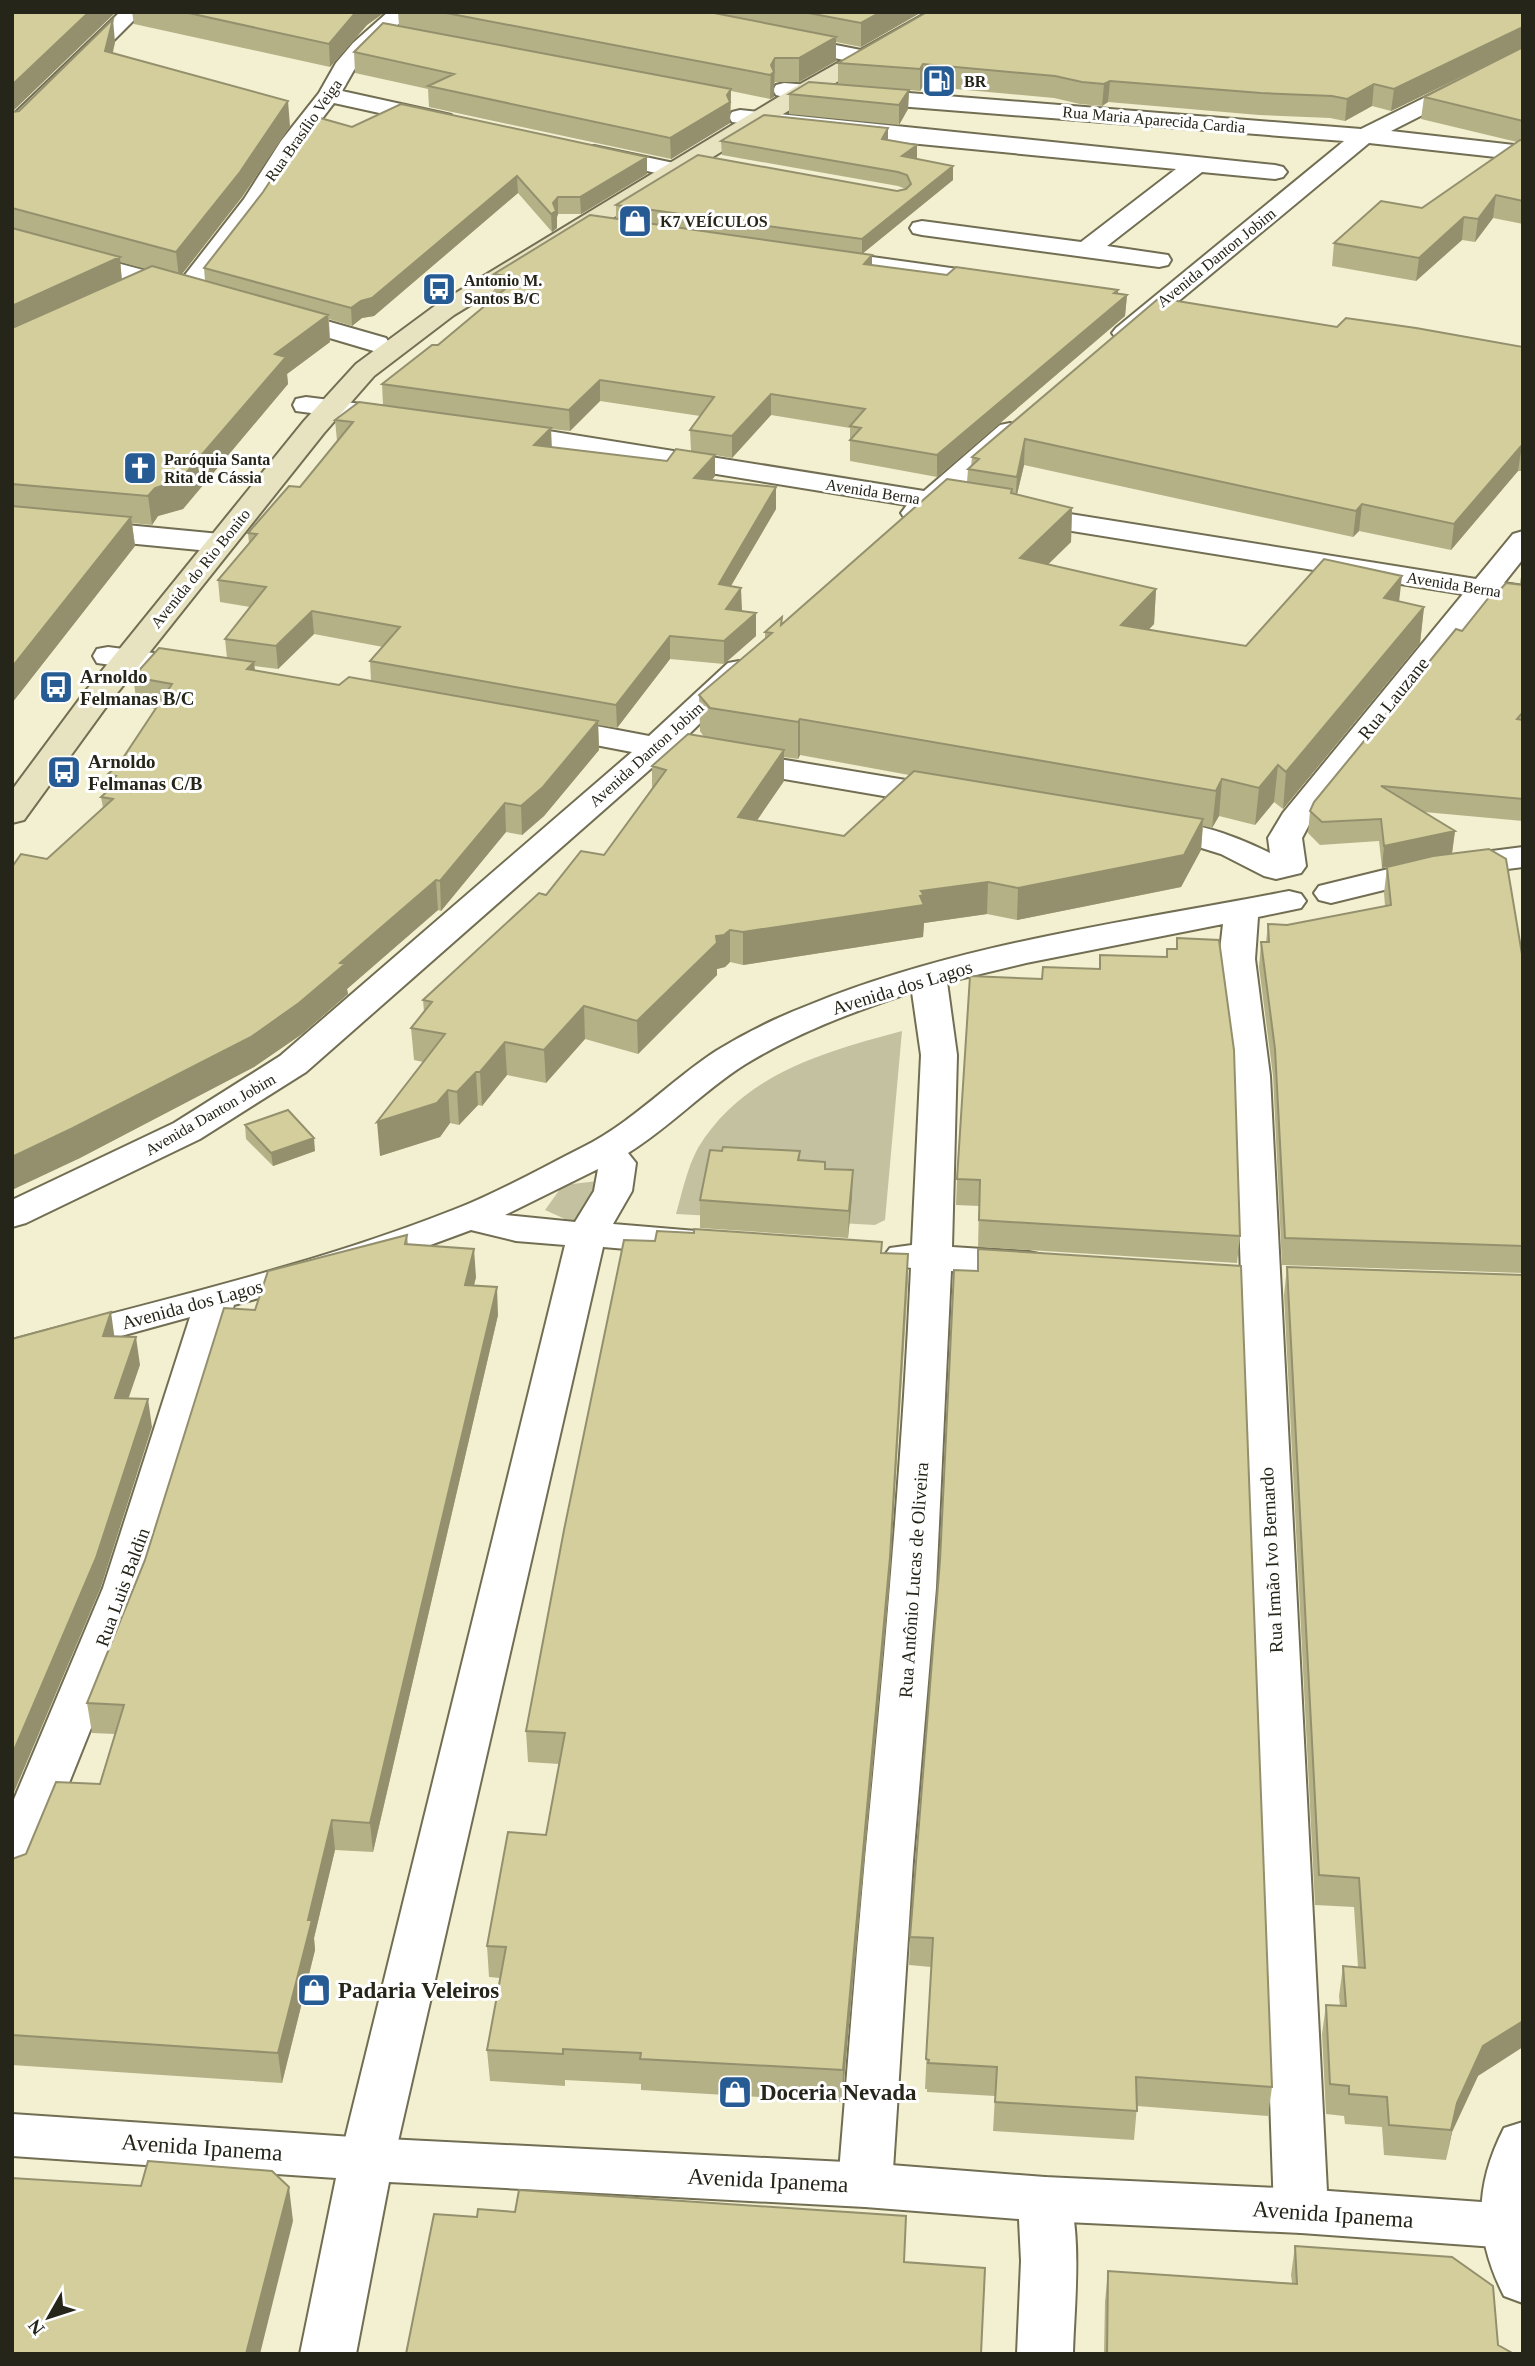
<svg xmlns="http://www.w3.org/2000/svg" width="1535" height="2366" font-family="'Times New Roman',serif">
	<rect width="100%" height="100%" fill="#f3f0d1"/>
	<path fill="#c4c1a1" d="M902 1031 885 1220 875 1225 676 1214C682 1193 687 1168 698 1148 743 1074 824 1052 902 1031Z
		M598 1181 576 1224 545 1210 563 1185Z"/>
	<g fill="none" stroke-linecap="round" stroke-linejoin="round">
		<g stroke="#716e53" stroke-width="4">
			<path id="minor" d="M120 12H142L20 134 12 136V116Z
				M388 12H411L369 53 354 70 342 91 451 115 454 120 451 125 443 127 334 103 299 149 262 207 196 294 187 297 12 250V235L181 280 244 199 281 141 319 93 336 63 353 43Z
				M785 35 871 52 874 57 871 62 863 64 777 46 774 41 777 36Z
				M1523 49V64L1391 131 1523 146V160L1369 143 1134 338 1125 341 1116 338 1112 333 1116 328 1344 141 784 97 776 95 773 90 776 85 784 83 1361 129Z
				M740 110 1275 165 1283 167 1287 172 1283 177 1275 179 1202 172 1107 246 1168 255 1171 260 1168 265 1159 267 922 235 913 233 910 228 913 223 922 221 1081 242 1176 169 868 139 732 122 729 117 732 112Z
				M594 146 683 165 687 170 683 175 675 177 586 158 582 153 586 148Z
				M822 250 1001 275 1010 278 1014 283 1010 288 1001 291 813 262 810 257 813 252Z
				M278 307 386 338 390 344 386 350 377 352 269 320 265 315 269 310Z
				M306 397 401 409 411 411 415 417 411 423 401 425 296 411 293 405 296 399Z
				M498 423 924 491 1000 425 1010 423 1020 425 1024 431 952 496 957 497 961 503 957 509 947 512 936 510C925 519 919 523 905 519L901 513 907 505 488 437 484 431 488 425Z
				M1020 506 1476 579 1513 534 1523 531V559L1504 583 1523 586V604L1491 599 1310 823 1302 838 1306 866 1301 873 1276 879 1264 876 1221 854 1192 845 1137 836 1132 829 1137 822C1175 813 1236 836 1270 853L1268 838 1283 813 1463 594 1010 521 1006 515 1010 509Z
				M12 514 220 534 230 537 234 543 230 549 220 552 12 532Z
				M108 647 199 659 210 661 214 668 210 675 199 677 97 663 93 656 97 649Z
				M739 661 750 663 754 670 680 743 686 744 691 751 686 758 675 761 663 758 306 1072 200 1139 26 1223 12 1227V1200L174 1123 280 1056 632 752 538 734 533 727 538 720 549 717 649 736 728 663Z
				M731 751 948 787 960 790 964 797 960 804 948 807 720 768 715 761 720 754Z
				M1523 847V867L1429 879 1331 903 1319 900 1314 893 1319 886 1429 859Z
				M1289 891 1301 894 1306 901 1301 908 1258 917 1255 959 1270 1076 1328 2211 1320 2227 1301 2233 1282 2227 1274 2211 1234 1076 1219 959 1223 924 1026 963 947 982 957 1055 952 1247 1029 1252 1043 1255 1049 1264 1043 1273 1029 1276 951 1271 936 1588 913 1861 892 2185 884 2200 865 2207 846 2200 838 2185C847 2076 855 1967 865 1858 884 1662 902 1466 911 1268L890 1264 884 1256 890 1248 912 1245 921 1055 912 992C855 1011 796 1033 744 1065 703 1091 669 1128 628 1153L636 1163 632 1191 613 1224 708 1232 722 1236 728 1244 722 1252 708 1256 603 1247 394 2159 386 2174 367 2180 348 2174 340 2159 565 1245 516 1241 471 1230 376 1265 234 1305 147 1588 29 1883 12 1888V1804L103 1588 190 1317 12 1366V1340C160 1300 311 1266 453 1210 498 1193 541 1168 583 1147 633 1122 670 1081 716 1051 743 1034 780 1016 809 1005 960 943 1129 922 1289 891ZM598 1169 594 1191 575 1222 505 1215Z
				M1523 2122V2303L1504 2296C1474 2237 1474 2187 1504 2128Z
				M1045 2177 1064 2183C1084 2223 1074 2308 1073 2354H1017L1021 2261 1018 2199 1026 2183Z"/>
		</g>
		<g stroke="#716e53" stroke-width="4">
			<path id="tertiary" d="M12 2114 367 2138 865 2163 1045 2177 1301 2189 1523 2205V2249L1301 2233 1045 2221 865 2207 389 2182 356 2354H300L336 2178 12 2156Z"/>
		</g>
		<g stroke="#716e53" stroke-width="4">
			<path id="secondary" d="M928 12H954L951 16 811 97 454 315 374 376 324 433 106 707 24 820 12 823V790L84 693 304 421 356 364 436 305 795 87Z"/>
		</g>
		<use href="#minor" fill="#fff" fill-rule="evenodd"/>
		<use href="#tertiary" fill="#fff" fill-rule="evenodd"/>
		<use href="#secondary" fill="#e7e2bf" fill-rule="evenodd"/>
	</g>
	<path fill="#b5b186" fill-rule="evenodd" d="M132 12H385L367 25 330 67 134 24Z
		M398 12H920V13L861 47 836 42V61L799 82H775L774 84V97L770 99 731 91 730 123 671 159 429 107 428 89 355 73 354 52 399 26Z
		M115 42 113 53 290 126 242 197 182 274 205 281 204 268 352 127 647 174 581 214H558L557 217V228L552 232 518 193 374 316 362 318 352 326 329 319 330 342 287 374 288 384 183 509 158 516 152 525 132 523 135 546 12 703V112L19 111ZM120 262 146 269 122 280Z
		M1523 47 1391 111 1372 106 1345 121 1330 118 1259 115 1108 102 1102 106 1080 104 1054 98 923 86 920 91 909 90 908 109 899 125 789 114V94L838 85V63Z
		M1523 47V224L1493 218 1475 242 1462 240 1416 281 1332 266 1334 243 1422 208 1517 142 1421 119 1424 97Z
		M888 140 917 145V159L953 180 862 254 872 265 947 275 1118 290V294L1127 295 1125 316 937 477 850 461V428L771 415 732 458 691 451 690 430 700 416 600 401 570 431 551 429V447L715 476 712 480 776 487V509L731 586 741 611 756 636 724 664 670 659 617 728 598 725 599 750 544 816 522 835 506 832 441 911 438 910 347 989 348 994 302 1034 254 1067 78 1159 47 859 103 808 101 797 107 791 106 785 109 782 108 774 124 760 123 758 156 709 137 705 133 677 227 658 225 639 250 607 220 602 218 580 249 543 248 533 300 487 337 441 335 420 383 405 382 384 438 345 498 295 494 294V274L616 219V205L897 191 906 189 898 186 722 155 721 141ZM314 634 383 647 370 661 371 681 339 685 255 670 254 666 278 669Z
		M1337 327 1523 347V471H1518L1451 550 1359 531 1353 537 1024 465 1017 495 1072 508 1071 542 1048 564 1156 589 1154 624 1148 630 1246 646 1399 601 1424 607 1420 643 1283 809 1274 802 1255 825 1219 816 1212 828 1203 826 1201 850 1181 887 1017 920 987 914 924 923 923 937 743 965 730 962 725 967 717 969V975L638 1054 585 1039 546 1083 507 1075 482 1106 478 1105 459 1125 450 1123 440 1137 380 1156 423 1062 414 1060 411 1028 424 1012 423 1000 546 895 604 855 652 788V766L704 737 700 731 699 695 765 639V632L782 617V624L967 482 968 469 971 466 972 457ZM800 755 909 775 844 836 757 820 784 781V757L798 759Z
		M1523 564V584L1520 583Z
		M1523 585V821L1424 812 1455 831 1452 853 1523 960V1273L1282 1265 1273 1076 1259 967 1261 942H1266L1268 924 1287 925 1385 906 1384 893 1387 867 1403 864 1382 868 1379 841 1320 845 1308 833 1310 811 1462 631 1499 591Z
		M1177 938 1240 1236 1237 1263 978 1247 979 1206 956 1205 957 1179 1042 979 1099 969 1100 955 1166 957 1167 949H1176Z
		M245 1125 315 1151 273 1166 246 1139Z
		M800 1151V1160L825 1169 852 1197 848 1238 700 1228V1200Z
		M407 1235 408 1244 476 1277 474 1285 498 1315 373 1852 335 1850 314 1938 315 1950 282 2083 12 2065V1859L26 1854 100 1784 115 1734 92 1733 87 1703 255 1310Z
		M882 1253 908 1254V1283L889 1588 842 2102 641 2090V2084L565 2080V2086L490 2081 487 2050 500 1978 489 1977 487 1946 546 1835 559 1764 528 1762 526 1731Z
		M1287 1267 1478 2076 1452 2132 1446 2160 1384 2155 1382 2127 1345 2124 1344 2116 1326 2114 1322 2034 1326 2005 1340 2006 1339 1996 1343 1966 1358 1967 1354 1907 1315 1905 1284 1295Z
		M940 1560 1272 2087 1268 2116 1137 2106 1134 2140 993 2131 995 2096 927 2092V2089H925L931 1967 909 1965 910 1937Z
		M1295 2246 1498 2345 1514 2354H1104L1105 2301 1108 2271 1292 2283 1291 2275Z"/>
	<path fill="#94906d" d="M89 12H116L12 112V85Z
		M356 12H385L367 25 330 67 329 44Z
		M881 12H920V13L861 47V23Z
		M113 19 115 42 107 75 105 51Z
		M1523 27V47L1391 111 1394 89Z
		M836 37V61L799 82V58Z
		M775 58 774 97 770 99 771 65Z
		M923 64V86L920 91V69Z
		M1110 81 1108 102 1102 106 1104 84Z
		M1374 84 1372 106 1345 121 1347 99Z
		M731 89 730 123 671 159 670 138 727 95Z
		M909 90 908 109 899 125V105Z
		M288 101 290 126 242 197 179 278 176 252Z
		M888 128V142L882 139Z
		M917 145V159L902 156Z
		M647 157V174L581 214 580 197Z
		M953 166V180L862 254V239Z
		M517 176 518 193 374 316 362 318 352 326 351 308Z
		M1496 195 1493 218 1475 242 1478 219Z
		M558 197V214L557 217V228L552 232 551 214 553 203Z
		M1464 217 1462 240 1416 281 1419 258Z
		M872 255V275L864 264Z
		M120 257 122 284 12 335V306Z
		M1118 290 1117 303 1127 295 1125 316 937 477V455Z
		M328 315 330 342 287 374 288 384 183 509 158 516 152 525 148 496 155 488 275 354Z
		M600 380V401L570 431 569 410Z
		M771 394V415L732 458V436Z
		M551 428 552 450 534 445Z
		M1025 439 1024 465 1015 502 1017 477Z
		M1522 445 1518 471 1451 550 1454 524Z
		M715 455V476L694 500V478Z
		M776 487V509L719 606V584Z
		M1362 504 1359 531 1353 537 1356 511Z
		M1072 508 1071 542 1019 593 1020 558Z
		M131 517 135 546 12 703V667Z
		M1402 576 1398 611 1384 598Z
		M741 588 742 610 726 631V609Z
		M1156 589 1154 624 1119 661 1121 625Z
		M1424 607 1420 643 1283 809 1286 772Z
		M312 611 314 634 278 669 276 646Z
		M756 613V636L724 664V641Z
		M670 636V659L617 728 616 705Z
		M254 662 257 690 247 669Z
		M800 719V755L798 759V722Z
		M598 721 599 750 544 816 522 835 521 806Z
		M784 750V781L738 848V817Z
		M1278 765 1274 802 1255 825 1259 788Z
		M1222 779 1219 816 1212 828 1216 791Z
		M505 803 506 832 441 911 440 881Z
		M1203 819 1201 850 1181 887 1017 920 1018 888Z
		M1455 831 1452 853 1382 868 1384 846Z
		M436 880 438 910 347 989 348 994 302 1034 254 1067 78 1159 12 1190V1157L340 963Z
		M988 882 987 914 924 923 923 937 743 965V932L921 891Z
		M730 930V962L725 967 717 969V975L638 1054 637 1021 716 936Z
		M584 1006 585 1039 546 1083 544 1050Z
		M505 1042 507 1075 482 1106 480 1072Z
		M476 1072 478 1105 459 1125 457 1092Z
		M448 1090 450 1123 440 1137 380 1156 377 1122Z
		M314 1138 315 1151 273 1166 271 1153Z
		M853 1170 852 1197 848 1238 849 1211Z
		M474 1249 476 1277 467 1313 465 1285Z
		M908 1254 889 1588 842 2102 843 2070Z
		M497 1287 498 1315 373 1852 370 1823Z
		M111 1312 115 1341 103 1336Z
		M136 1337 140 1365 119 1426 115 1398Z
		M148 1399 152 1427 101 1587 12 1797V1755Z
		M332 1820 335 1850 314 1938 315 1950 282 2083 278 2053 308 1920Z
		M1523 2021V2047L1478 2076 1452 2132 1446 2160 1457 2103 1483 2046Z
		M289 2187 293 2221 260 2354H246Z"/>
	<path fill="#d3ce9c" stroke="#94906d" stroke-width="2" d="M12 12H89L12 85Z
		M184 12H356L329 44Z
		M441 12H709L836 37 799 58H775L771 65 774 72 770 75Z
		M803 12H881L861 23Z
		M927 12H1523V27L1394 89 1374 84 1347 99 1332 96 1261 93 1110 81 1104 84 1082 82 1055 76 923 64 920 69 838 63Z
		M113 19 105 51 288 101 240 172 176 252 12 208V112L19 111Z
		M383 23 731 89 727 95 730 102 670 138 428 86 454 74 354 52Z
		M1523 47V121L1424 97Z
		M809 82 909 90 899 105 789 94Z
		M401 104 647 157 580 197H558L553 203 556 211 551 214 517 176 372 298 361 301 351 308 204 268 263 192 313 116 352 127Z
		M764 115 888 128 882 139 917 145 902 156 953 166 862 239 616 205 698 155 897 191 906 189 911 184 907 175 898 172 721 141Z
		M1520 140H1523V201L1496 195 1478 219 1464 217 1419 258 1334 243 1381 201 1422 208Z
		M590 215 872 255 864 264 947 275 956 267 1118 290 1114 293 1127 295 937 455 850 440 861 428 850 426 865 409 771 394 732 436 690 430 714 397 600 380 569 410 382 384 432 345H438L518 278 494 274Z
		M12 228 120 257 12 306Z
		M152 266 328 315 275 354 286 357 180 480 155 488 148 496 12 484V328Z
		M1159 298 1337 327 1346 318 1416 328 1523 347V445H1522L1454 524 1362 504 1356 511 1025 439 1017 477 968 469 979 459 972 457Z
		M359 402 551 428 534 445 667 461 676 449 715 455 694 478 776 487 719 584 741 588 726 609 756 613 724 641 670 636 616 705 370 661 400 627 312 611 276 646 225 639 266 587 218 580 257 534 248 533 289 486 300 487 353 422 335 420Z
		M947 479 1012 489 1011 493 1072 508 1020 558 1156 589 1121 625 1246 646 1324 559 1402 576 1384 598 1424 607 1286 772 1278 765 1259 788 1222 779 1216 791 800 719 798 722 710 708 699 695 772 633 765 632 782 617 781 625Z
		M12 506 131 517 12 667Z
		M1506 583 1523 585V712L1517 719 1523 720V799L1381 786 1455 831 1384 846 1381 819 1322 822 1310 811 1314 802 1456 629 1462 631 1494 591H1499Z
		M159 648 254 662 247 669 339 685 349 677 598 721 543 787 521 806 505 803 440 881 436 880 340 963 345 964 299 1003 251 1037 73 1128 12 1157V867L21 854 47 859 113 799 101 797 113 786 106 785 116 776 108 774 126 758H123L172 684 133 677Z
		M688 734 784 750 738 817 844 836 914 771 1203 819 1184 855 1018 888 988 882 921 891 924 895 920 896 924 905 743 932 730 930 724 935 716 936 717 943 637 1021 584 1006 544 1050 505 1042 480 1072H476L457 1092 448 1090 437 1103 377 1122 445 1034 411 1028 432 1002 423 1000 539 893 546 895 581 851 604 855 666 770 652 766Z
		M1489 849 1506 859 1523 960V1246L1285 1238 1275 1049 1261 942H1269L1268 924 1287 925 1391 905 1387 867 1433 856Z
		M1177 938 1219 940 1234 1050 1240 1236 979 1220 980 1180 957 1179 970 976 1042 979 1043 967 1100 969V955L1167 957V949H1177Z
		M288 1110 314 1138 271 1153 245 1125Z
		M723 1147 800 1151 798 1160 825 1162V1169L853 1170 849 1211 700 1200 710 1150 722 1151Z
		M694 1229 882 1242 881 1253 908 1254 890 1557 843 2070 640 2059 641 2053 563 2049V2054L487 2050 506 1947 487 1946 508 1832 546 1835 565 1733 526 1731 564 1530 624 1240 655 1241 657 1231 694 1233Z
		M407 1235 405 1244 474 1249 465 1285 497 1287 370 1823 332 1820 308 1920H312L278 2053 12 2035V1859L26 1854 56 1782 100 1784 124 1705 87 1703 145 1560 224 1308 255 1310 268 1271Z
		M978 1249 1241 1266 1272 2087 1136 2077 1137 2111 995 2102 997 2067 928 2063 929 2060 926 2059 933 1938 910 1937 940 1560 954 1270 978 1271Z
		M1287 1267 1523 1275V2021L1483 2046 1457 2103 1451 2130 1389 2125 1387 2097 1349 2094V2086L1330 2084 1326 2005 1346 2006 1343 1966 1365 1968 1359 1878 1319 1875Z
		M111 1312 103 1336 136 1337 115 1398 148 1399 96 1558 12 1755V1339Z
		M148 2161 272 2171 289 2187 246 2354H12V2178L141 2186Z
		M519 2190 906 2216 904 2262 985 2268 981 2354H406L434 2214 477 2217 478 2209 515 2212Z
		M1295 2246 1452 2257 1493 2286 1498 2345 1514 2354H1107L1108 2271 1297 2284Z"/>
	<defs>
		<g id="fuel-square" transform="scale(1.75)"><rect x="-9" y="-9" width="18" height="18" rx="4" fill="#265b93" stroke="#fff"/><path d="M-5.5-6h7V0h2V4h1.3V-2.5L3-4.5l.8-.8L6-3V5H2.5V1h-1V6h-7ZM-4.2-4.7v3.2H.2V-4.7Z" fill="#fff"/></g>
		<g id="shop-square" transform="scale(1.75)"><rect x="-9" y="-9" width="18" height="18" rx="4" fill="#265b93" stroke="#fff"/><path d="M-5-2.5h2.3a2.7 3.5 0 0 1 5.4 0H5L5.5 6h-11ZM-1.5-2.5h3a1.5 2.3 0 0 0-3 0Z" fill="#fff"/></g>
		<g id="bus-square" transform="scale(1.75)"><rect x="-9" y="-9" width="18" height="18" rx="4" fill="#265b93" stroke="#fff"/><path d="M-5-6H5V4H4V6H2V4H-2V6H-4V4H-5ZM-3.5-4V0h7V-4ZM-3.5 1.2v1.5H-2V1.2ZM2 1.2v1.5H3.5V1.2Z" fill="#fff"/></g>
		<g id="church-square" transform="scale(1.75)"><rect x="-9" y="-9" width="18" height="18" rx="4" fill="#265b93" stroke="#fff"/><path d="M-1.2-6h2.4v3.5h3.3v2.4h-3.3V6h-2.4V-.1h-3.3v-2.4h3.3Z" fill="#fff"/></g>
	</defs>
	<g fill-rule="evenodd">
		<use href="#fuel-square" x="939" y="81"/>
		<use href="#shop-square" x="635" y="221"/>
		<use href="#bus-square" x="439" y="289"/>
		<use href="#church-square" x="140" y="468"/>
		<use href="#bus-square" x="56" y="687"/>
		<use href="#bus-square" x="64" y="772"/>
		<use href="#shop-square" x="314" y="1990"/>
		<use href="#shop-square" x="735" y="2092"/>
	</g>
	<g text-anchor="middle" stroke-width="6" stroke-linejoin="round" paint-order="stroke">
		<g font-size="16" font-weight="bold" fill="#262519" stroke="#fff" text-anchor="start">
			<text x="964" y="87">BR</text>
			<text x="660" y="227">K7 VEÍCULOS</text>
			<text x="464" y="286">Antonio M.<tspan x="464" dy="18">Santos B/C</tspan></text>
			<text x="164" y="465">Paróquia Santa<tspan x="164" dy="18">Rita de Cássia</tspan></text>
		</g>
		<g font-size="16" fill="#262519" stroke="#fff">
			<text transform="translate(1154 119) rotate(5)" y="6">Rua Maria Aparecida Cardia</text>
			<text transform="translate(303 130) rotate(-55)" y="6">Rua Brasílio Veiga</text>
			<text transform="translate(1216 257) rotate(-39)" y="6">Avenida Danton Jobim</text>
			<text transform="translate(873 491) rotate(9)" y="6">Avenida Berna</text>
			<text transform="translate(200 568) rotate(-51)" y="6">Avenida do Rio Bonito</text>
			<text transform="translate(1454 584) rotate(9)" y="6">Avenida Berna</text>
			<text transform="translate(646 754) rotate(-42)" y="6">Avenida Danton Jobim</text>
			<text transform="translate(210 1114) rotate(-30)" y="6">Avenida Danton Jobim</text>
		</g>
		<g font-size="19" font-weight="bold" fill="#262519" stroke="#fff" text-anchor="start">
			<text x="80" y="683">Arnoldo<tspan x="80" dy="22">Felmanas B/C</tspan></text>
			<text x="88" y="768">Arnoldo<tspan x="88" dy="22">Felmanas C/B</tspan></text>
		</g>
		<g font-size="19" fill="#262519" stroke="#fff">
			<text transform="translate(1393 698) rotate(-51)" y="7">Rua Lauzane</text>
			<text transform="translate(902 987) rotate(-17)" y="7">Avenida dos Lagos</text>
			<text transform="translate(192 1304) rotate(-15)" y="7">Avenida dos Lagos</text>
			<text transform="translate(1271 1560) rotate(-93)" y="7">Rua Irmão Ivo Bernardo</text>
			<text transform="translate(913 1580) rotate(-86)" y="7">Rua Antônio Lucas de Oliveira</text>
			<text transform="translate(122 1587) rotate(-70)" y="7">Rua Luis Baldin</text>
		</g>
		<g font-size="23" font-weight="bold" fill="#262519" stroke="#fff" text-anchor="start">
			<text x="338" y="1998">Padaria Veleiros</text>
			<text x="760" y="2100">Doceria Nevada</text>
		</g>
		<g font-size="23" fill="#262519" stroke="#fff">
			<text transform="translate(202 2147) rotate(4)" y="8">Avenida Ipanema</text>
			<text transform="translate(768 2180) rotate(3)" y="8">Avenida Ipanema</text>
			<text transform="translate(1333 2214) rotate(4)" y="8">Avenida Ipanema</text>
		</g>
	</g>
	<rect width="1535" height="2366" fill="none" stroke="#262519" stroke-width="28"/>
	<g transform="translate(49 2317) rotate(231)" stroke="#ffffff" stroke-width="5" paint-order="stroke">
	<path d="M0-5L12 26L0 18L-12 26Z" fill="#262519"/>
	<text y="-10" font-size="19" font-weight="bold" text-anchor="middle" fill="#262519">N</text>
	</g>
</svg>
